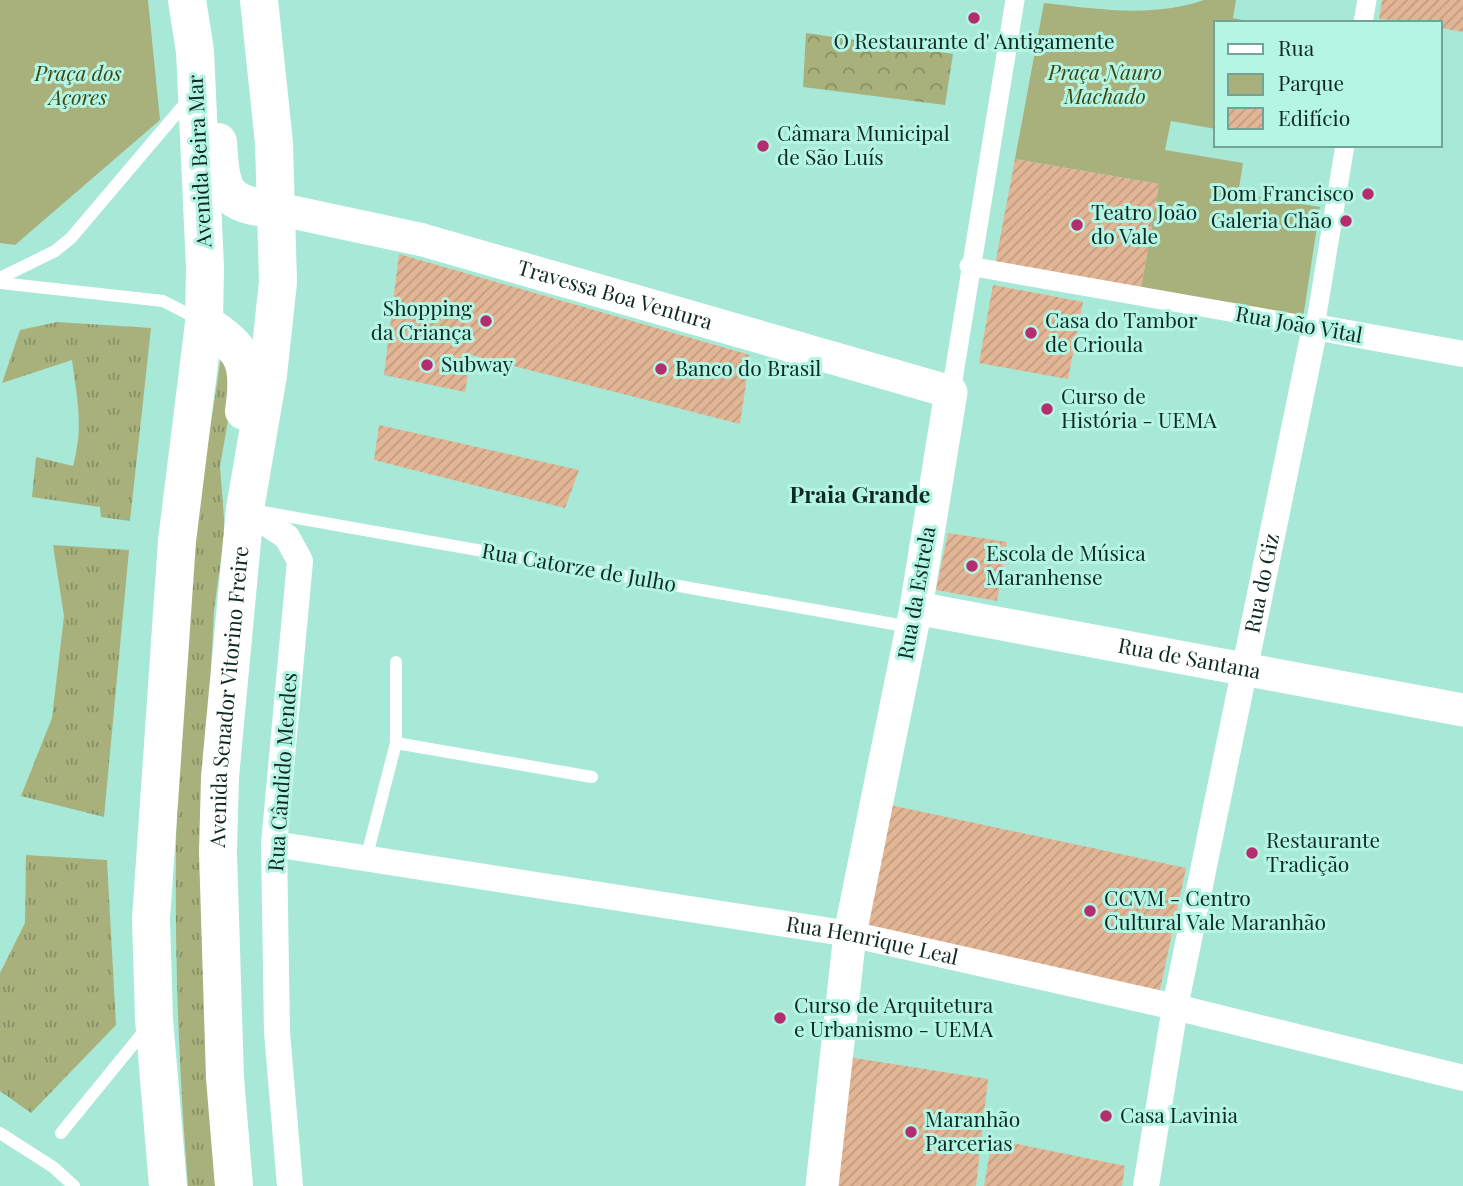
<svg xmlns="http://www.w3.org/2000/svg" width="1463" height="1186" font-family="'Playfair Display',serif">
	<defs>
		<pattern id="grass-tufts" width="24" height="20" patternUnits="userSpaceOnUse" patternTransform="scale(1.75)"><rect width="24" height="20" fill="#a8b17b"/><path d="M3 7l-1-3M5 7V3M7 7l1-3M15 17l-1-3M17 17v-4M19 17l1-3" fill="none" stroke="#879064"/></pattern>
		<pattern id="forest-crowns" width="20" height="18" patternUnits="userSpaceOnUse" patternTransform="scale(1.75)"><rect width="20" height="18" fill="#a8b17b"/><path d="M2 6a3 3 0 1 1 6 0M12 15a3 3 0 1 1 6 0" fill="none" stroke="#879064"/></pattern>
		<pattern id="building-hatch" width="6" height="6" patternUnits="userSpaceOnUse" patternTransform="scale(1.75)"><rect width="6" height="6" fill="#e2b595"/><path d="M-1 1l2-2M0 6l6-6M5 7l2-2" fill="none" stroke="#c19c80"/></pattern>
	</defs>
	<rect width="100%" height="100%" fill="#a8e8d6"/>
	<path fill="url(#grass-tufts)" d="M57 322 151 328 130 521 101 517 100 507 32 497 36 457 73 466C84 426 77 399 72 360L2 383 20 330Z
		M221 357 236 375 220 466 225 531 214 610 205 787 218 1186H188C172 987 171 787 189 588 195 511 210 433 221 357Z
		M53 545 129 550 104 817 21 796 52 718 64 616Z
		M26 855 107 860 116 1025 31 1113 0 1091V973L25 923Z"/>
	<path fill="url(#forest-crowns)" d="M806 33 953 54 945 105 803 87Z"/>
	<path fill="#a8b17b" d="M0 0H148L160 120 15 245 0 243Z
		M1204 0H1236L1233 18 1256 23H1216V129L1171 121 1165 150 1243 163 1238 194 1320 207 1303 318 1141 289 1159 184 1015 159 1044 3C1097 9 1153 18 1204 0Z"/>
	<path fill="url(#building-hatch)" d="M1382 0H1463V32L1440 28V23L1379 19Z
		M1015 159 1159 184 1141 289 995 265Z
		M399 254 750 355 740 424 471 355 465 392 384 375Z
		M993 285 1083 302 1068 379 979 363Z
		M379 425 579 470 565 508 374 460Z
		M948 533 1007 542 997 601 936 590Z
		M890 805 1186 868 1159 994 866 925Z
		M848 1057 988 1079 976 1186H833Z
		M992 1139 1125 1166 1122 1186H984Z"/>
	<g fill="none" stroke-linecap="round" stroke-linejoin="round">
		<path stroke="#fff" stroke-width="12" d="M0 278 55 251 71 238 188 100
			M0 283 163 301 198 319
			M263 512 910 627
			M396 743V662
			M366 859 396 743 592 777
			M0 1133 53 1167 74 1186
			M61 1133 145 1030"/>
		<path stroke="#fff" stroke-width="19" d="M1363 23 1367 0
			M969 266 1315 327 1345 145
			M951 392 1015 0"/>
		<g stroke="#fff" stroke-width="26">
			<path d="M245 509 287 537 300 561 274 844 277 1032 290 1186"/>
			<path id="s1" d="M274 844 850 934 1175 1007 1463 1078"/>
			<path id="s2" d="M1146 1186 1175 1007 1315 327 1463 354"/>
		</g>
		<g stroke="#fff" stroke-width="33">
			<path id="s3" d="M278 209 423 240 951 392 916 608 850 934 822 1186"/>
			<path id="s4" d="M916 608 1463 710"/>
		</g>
		<g stroke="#fff" stroke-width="38">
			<path d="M218 142C221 191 223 206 278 209"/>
			<path d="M204 323C245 349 251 363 244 411"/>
			<path d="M168 1186 154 1019 151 919 177 541 204 323 205 267 195 51 187 0"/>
			<path id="s5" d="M234 1186 225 1078 218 852 220 777 245 509 268 375 278 282 274 143 259 0"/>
		</g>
	</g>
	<g fill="#b42d6e" stroke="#b5f5e4" stroke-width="2.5">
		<circle cx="974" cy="18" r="7"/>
		<circle cx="763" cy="146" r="7"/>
		<circle cx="1368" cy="194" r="7"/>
		<circle cx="1346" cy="221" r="7"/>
		<circle cx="1077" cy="225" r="7"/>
		<circle cx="486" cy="321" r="7"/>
		<circle cx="1031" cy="333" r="7"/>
		<circle cx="427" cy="365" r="7"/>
		<circle cx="661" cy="369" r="7"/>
		<circle cx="1047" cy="409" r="7"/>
		<circle cx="972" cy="566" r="7"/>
		<circle cx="1252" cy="853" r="7"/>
		<circle cx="1090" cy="911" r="7"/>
		<circle cx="780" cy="1018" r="7"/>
		<circle cx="1106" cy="1116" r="7"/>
		<circle cx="911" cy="1132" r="7"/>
	</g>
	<g text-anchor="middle" stroke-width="6" stroke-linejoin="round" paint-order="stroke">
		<g font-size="21" fill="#0e2822" stroke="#b5f5e4" text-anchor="start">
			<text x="974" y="49" text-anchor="middle">O Restaurante d' Antigamente</text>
			<text x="777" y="141">Câmara Municipal<tspan x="777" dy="24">de São Luís</tspan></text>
			<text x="1354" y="201" text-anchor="end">Dom Francisco</text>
			<text x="1091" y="220">Teatro João<tspan x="1091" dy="24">do Vale</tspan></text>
			<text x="1332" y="228" text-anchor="end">Galeria Chão</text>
			<text x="472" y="316" text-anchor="end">Shopping<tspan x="472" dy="24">da Criança</tspan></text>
			<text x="1045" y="328">Casa do Tambor<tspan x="1045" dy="24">de Crioula</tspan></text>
			<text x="441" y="372">Subway</text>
			<text x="675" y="376">Banco do Brasil</text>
			<text x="1061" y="404">Curso de<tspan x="1061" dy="24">História - UEMA</tspan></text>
			<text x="986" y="561">Escola de Música<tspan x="986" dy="24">Maranhense</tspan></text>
			<text x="1266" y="848">Restaurante<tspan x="1266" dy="24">Tradição</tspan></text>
			<text x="1104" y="906">CCVM - Centro<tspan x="1104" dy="24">Cultural Vale Maranhão</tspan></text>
			<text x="794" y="1013">Curso de Arquitetura<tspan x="794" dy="24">e Urbanismo - UEMA</tspan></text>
			<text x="1120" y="1123">Casa Lavinia</text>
			<text x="925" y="1127">Maranhão<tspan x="925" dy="24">Parcerias</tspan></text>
		</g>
		<g font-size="21" font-style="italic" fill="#3f4611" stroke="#b5f5e4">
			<text x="1105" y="80">Praça Nauro<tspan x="1105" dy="24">Machado</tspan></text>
			<text x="78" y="81">Praça dos<tspan x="78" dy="24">Açores</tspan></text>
		</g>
		<g font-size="21" fill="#0e2822" stroke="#b5f5e4">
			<text transform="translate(200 161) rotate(-93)" y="7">Avenida Beira Mar</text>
			<text dy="7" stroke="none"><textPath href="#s3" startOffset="348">Travessa Boa Ventura</textPath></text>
			<text transform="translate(1299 325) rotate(10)" y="7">Rua João Vital</text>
			<text transform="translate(579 568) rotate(10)" y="7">Rua Catorze de Julho</text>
			<text dy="7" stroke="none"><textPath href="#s2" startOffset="614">Rua do Giz</textPath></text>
			<text transform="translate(917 593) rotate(-80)" y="7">Rua da Estrela</text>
			<text dy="7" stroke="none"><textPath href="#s4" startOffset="278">Rua de Santana</textPath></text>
			<text dy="7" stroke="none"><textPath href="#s5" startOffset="490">Avenida Senador Vitorino Freire</textPath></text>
			<text transform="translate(283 772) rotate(-86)" y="7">Rua Cândido Mendes</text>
			<text dy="7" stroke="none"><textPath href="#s1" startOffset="606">Rua Henrique Leal</textPath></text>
		</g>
		<g font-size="23" font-weight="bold" fill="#0e2822" stroke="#b5f5e4">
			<text x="860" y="503">Praia Grande</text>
		</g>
	</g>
	<rect x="1214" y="21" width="228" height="126" fill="#b5f5e4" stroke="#72a396" stroke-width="2"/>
	<rect x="1228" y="44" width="35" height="10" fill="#ffffff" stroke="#72a396" stroke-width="2"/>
	<text x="1278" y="56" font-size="21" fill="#0e2822">Rua</text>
	<rect x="1228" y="74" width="35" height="21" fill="#a8b17b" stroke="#72a396" stroke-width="2"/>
	<text x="1278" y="91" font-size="21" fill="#0e2822">Parque</text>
	<rect x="1228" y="108" width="35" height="21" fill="url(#building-hatch)" stroke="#72a396" stroke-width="2"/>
	<text x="1278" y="126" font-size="21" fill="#0e2822">Edifício</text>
</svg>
